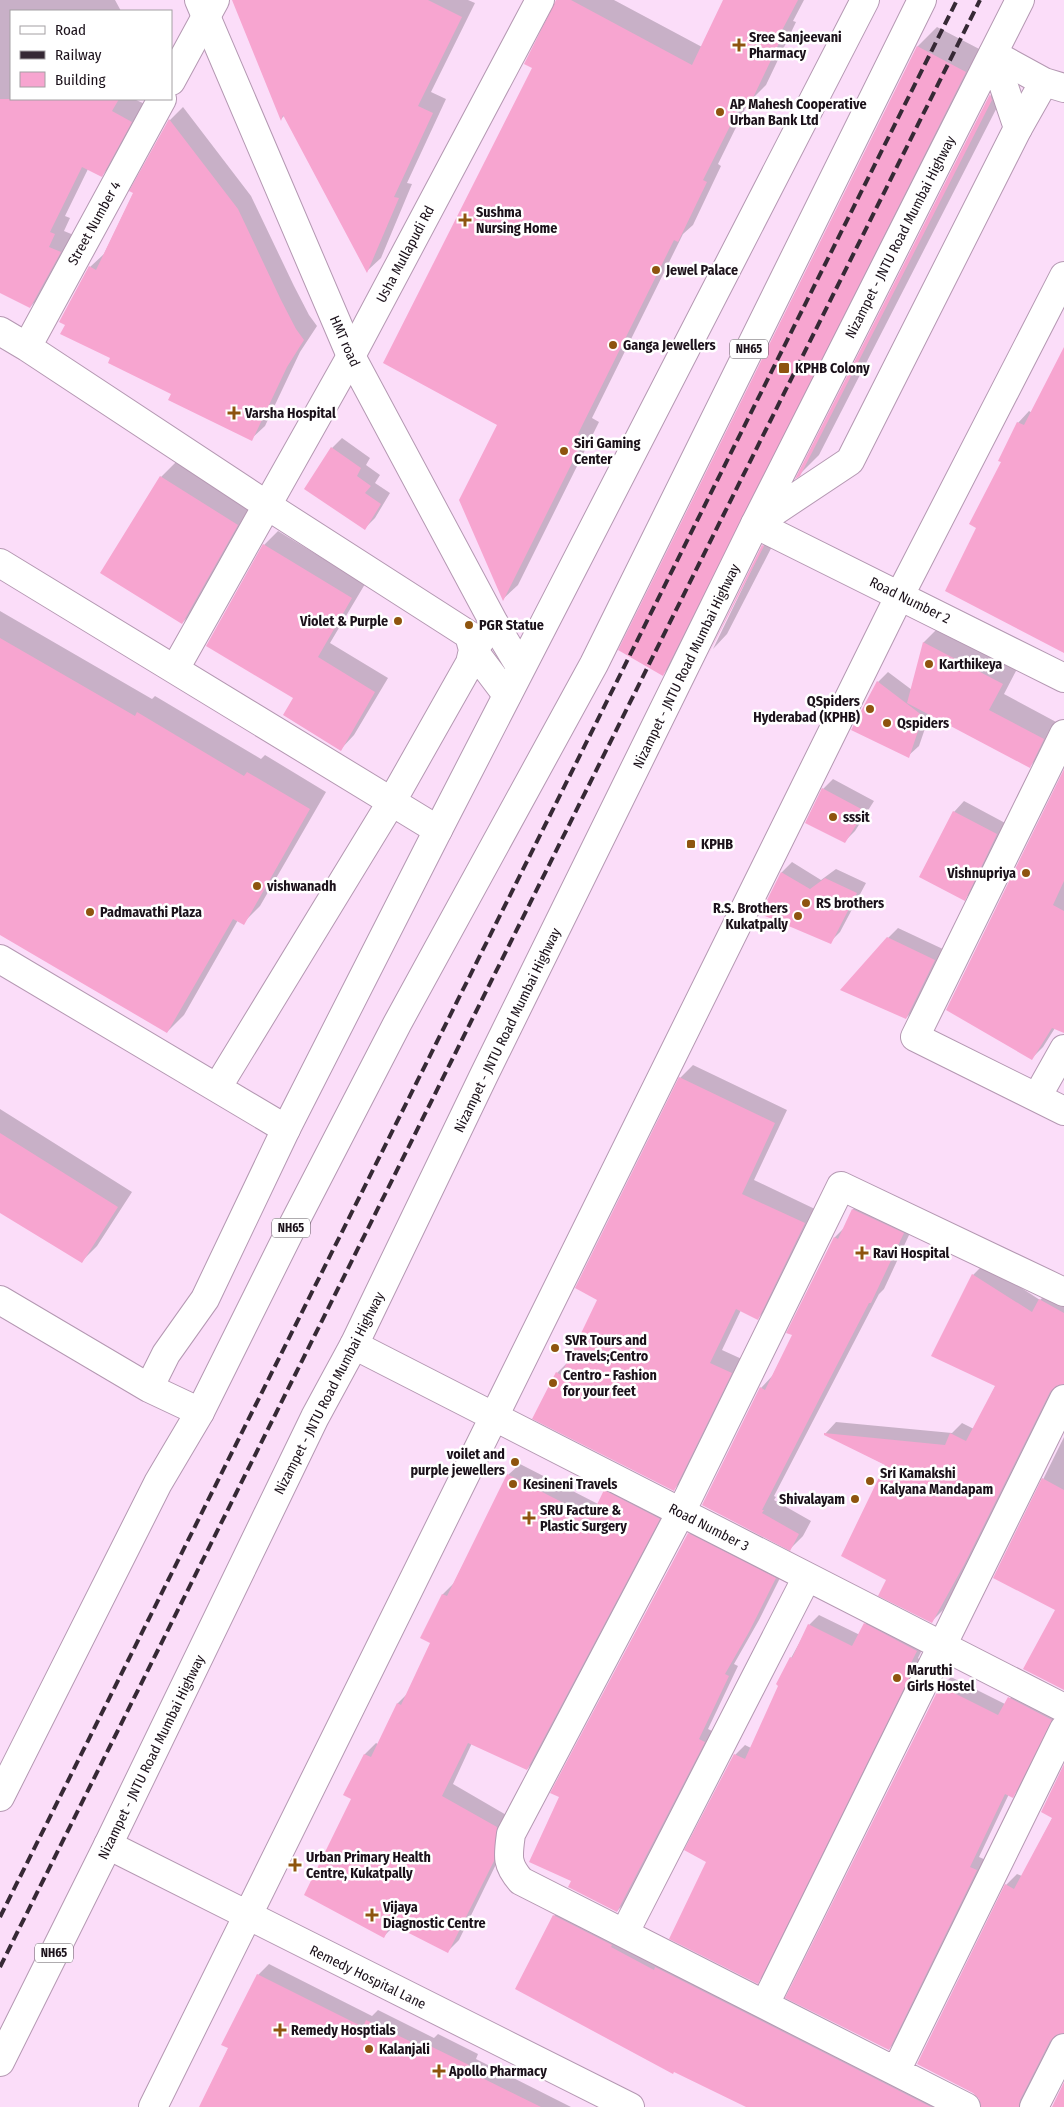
<svg xmlns="http://www.w3.org/2000/svg" width="1064" height="2107" font-family="'Fira Sans Condensed',sans-serif">
	<rect width="100%" height="100%" fill="#fbddf9"/>
	<path fill="#0003" d="M0 0H115L121 11H11V99H134L147 105 117 160 101 176 88 169 65 216 70 218 64 231 76 236 46 291 30 307 0 292Z
		M245 0H468L475 3 431 92 446 99 407 183 412 184 381 258 367 271 285 115 281 119Z
		M557 0H614L702 47 724 0H804L793 21 796 22 766 85 751 100 750 99 718 164 721 166 693 225 683 234 592 418 599 422 518 585 503 599 498 424 534 68Z
		M937 27 985 52 682 655 663 674 620 650 918 46Z
		M1010 76 1011 80 819 455 799 475 991 95Z
		M183 107 251 196 294 286 309 315 317 326 300 352 265 426 251 439 112 358 90 267 104 254 134 192 131 191 170 120Z
		M1064 358V651L978 527 1018 423 1029 411 1032 413Z
		M342 438 370 458 366 465 380 475 375 483 390 493 375 518 364 529 332 448Z
		M176 462 252 510 197 608 182 623 161 477Z
		M782 527 727 634 713 649 763 546Z
		M278 531 365 584 330 643 388 678 354 735 341 749 295 698 264 545Z
		M0 611 152 699 155 696 261 759 265 755 326 792 260 906 243 923 238 920 184 1015 167 1032 0 934Z
		M939 627 1017 669 1004 694 1058 723 1045 751 1030 766 930 714 919 746 908 756 878 682 888 672 912 690 924 642Z
		M1064 772V1025L1055 1028 1043 1047 1032 1058Z
		M833 779 874 801 855 831 844 842 823 789Z
		M964 801 1007 824 975 889 964 899 954 812Z
		M792 862 821 880 836 869 866 883 840 932 830 942 762 913 782 872Z
		M898 928 945 950 916 1008 906 1018 888 938Z
		M693 1065 787 1110 754 1180 817 1210 771 1305 758 1318 741 1310 722 1350 744 1360 687 1476 674 1489 557 1373 570 1360 599 1299 680 1078Z
		M0 1109 132 1192 97 1246 82 1261 0 1212Z
		M866 1197 916 1220 884 1289 879 1294 774 1496 776 1497 774 1500 811 1521 803 1536 790 1549 703 1505 761 1388 773 1375 793 1335 835 1237 845 1227 853 1209Z
		M984 1264 1040 1300 1051 1289 1064 1296V1382L1058 1384 976 1551 943 1610 932 1621 888 1580 886 1465 825 1434 836 1422 952 1433 962 1423 974 1429 996 1385 933 1356 973 1275Z
		M1064 1437V1689L1056 1609 995 1577Z
		M520 1464 598 1504 605 1491 616 1480 670 1507 538 1758 527 1769 472 1743 453 1784 508 1816 504 1848 459 1940 448 1951 395 1925 384 1936 352 1798 365 1754 376 1743 378 1744 398 1703 408 1693 432 1643 443 1594 454 1583 508 1475Z
		M698 1524 785 1568 759 1620 734 1664 738 1666 708 1729 714 1732 627 1901 617 1911 572 1881 689 1534Z
		M875 1614 927 1640 918 1658 921 1661 768 1972 757 1982 708 1861 735 1755 745 1745 751 1748 780 1685 777 1684 809 1625 819 1615 860 1635 865 1624Z
		M951 1677 1005 1704 1019 1688 1061 1709 1022 1786 1012 1796 1009 1794 979 1857 986 1860 898 2039 889 2049 941 1687Z
		M1064 1767V2031L1059 2033 1031 2088 1035 2107H983L1006 1885 1017 1874 1022 1876 1053 1817Z
		M565 1904 964 2107H752L554 1916Z
		M269 1964 372 2016 378 2010 434 2038 438 2034 478 2054 476 2059 571 2107H200L229 2047 258 1975Z"/>
	<path fill="#f7a5d0" d="M232 0H428L462 17 418 106 433 113 394 197 399 198 367 273 283 115 281 121Z
		M556 0H571L692 65 723 0H798L779 36 782 37 751 102 744 98 703 180 707 182 678 242 674 240 578 434 585 437 503 601 459 500 497 425 383 363 532 68 524 64Z
		M917 46 966 72 663 676 618 650Z
		M990 94 992 100 800 476 795 479Z
		M0 99H119L112 111 132 122 102 177 82 167 50 232 55 234 49 247 61 252 30 308 0 293Z
		M169 119 238 209 281 300 296 329 304 340 287 367 252 441 168 400 171 394 108 363 110 358 60 334 65 325 59 322 89 266 96 270 133 193 129 191Z
		M1064 347V653L945 591 976 528 969 524 1001 462 998 461 1017 422 1024 425Z
		M331 447 361 468 357 476 371 486 365 493 381 504 365 530 304 489Z
		M160 476 238 525 182 624 100 573Z
		M263 544 352 598 318 657 375 692 341 751 283 715 293 698 206 646Z
		M762 545 764 546 708 655Z
		M0 638 135 716 137 712 244 776 247 772 310 809 244 925 233 919 167 1033 0 935Z
		M923 642 1003 684 989 710 1044 739 1030 768 907 703Z
		M877 681 923 716 909 758 851 730Z
		M1064 769V881L1053 905 1064 911V1033L1052 1028 1032 1060 946 1010Z
		M822 788 865 811 845 843 805 823Z
		M953 811 997 834 965 901 919 877Z
		M781 872 810 889 825 878 857 893 831 944 760 914Z
		M887 937 935 960 906 1019 840 990Z
		M679 1077 775 1123 742 1194 805 1223 758 1320 736 1309 710 1363 732 1373 674 1491 532 1419 556 1372 561 1375 597 1300 575 1288Z
		M0 1133 118 1207 82 1263 0 1213Z
		M852 1209 904 1233 871 1303H869L762 1510H764L762 1513 799 1534 790 1551 702 1505 760 1387 765 1390 792 1335 786 1333 834 1237 838 1239Z
		M972 1274 1032 1312 1039 1299 1064 1313V1384L1056 1386 1050 1392 965 1563 932 1623 878 1596 886 1580 841 1556 885 1465 824 1435V1433L945 1445 950 1433 966 1441 995 1386 931 1356Z
		M507 1474 591 1517 604 1490 660 1519 527 1770 468 1743 442 1796 497 1827 494 1861 448 1953 391 1924 384 1938 304 1895 351 1799 343 1795 364 1754 371 1757 397 1703 401 1705 430 1643 420 1638 442 1594 447 1596Z
		M1042 1478 1064 1490V1690L1023 1669 1055 1610 993 1578Z
		M688 1533 776 1578 749 1632 725 1674 729 1676 699 1739 705 1742 617 1912 568 1887 571 1881 529 1862 559 1797 550 1793Z
		M864 1623 917 1651 908 1669 912 1672 758 1984 669 1939 706 1862 684 1850 734 1754 745 1759 778 1686 776 1684 790 1657 792 1658 808 1624 852 1646Z
		M940 1686 998 1715 1008 1697 1052 1720 1013 1798 1005 1794 970 1867 977 1870 889 2050 785 1998Z
		M1064 1764V2033L1056 2035 1050 2041 1020 2100 1019 2107H981L979 2099 973 2093 917 2064 1005 1884 1014 1889 1052 1818 1041 1812Z
		M553 1915 612 1945 611 1947 654 1970 655 1967 931 2107H746L674 2072 673 2074 515 1989Z
		M257 1974 363 2027 366 2020 424 2048 426 2044 469 2065 466 2070 541 2107H199L228 2048 221 2045Z
		M1064 2082V2107H1052Z"/>
	<g fill="none" stroke-linecap="round" stroke-linejoin="round">
		<g stroke="#b498b2" stroke-width="30">
			<path id="street" d="M171 81 215 0
				M0 331 27 347 268 506 469 635 473 650 507 695
				M27 347 162 99
				M755 524 1064 678
				M0 563 438 830
				M175 669 351 356 540 0
				M1064 734 915 1037 1064 1111
				M0 959 286 1129
				M217 1088 392 801 470 663 473 650 482 638
				M1037 1097 1064 1049
				M354 1345 1064 1708
				M108 1845 630 2107
				M625 1932 807 1577
				M765 2004 1064 1399
				M896 2071 1064 1729
				M153 2107 900 595 1064 276
				M966 2107 521 1881C506 1864 508 1856 511 1834L681 1512 841 1186 1064 1292
				M1034 2107 1064 2048"/>
		</g>
		<g stroke="#b498b2" stroke-width="30">
			<path id="secondary" d="M199 0 351 356 494 623 521 668
				M993 54 1044 82 1064 88
				M1018 128 1044 82
				M0 1300 149 1388 200 1412
				M149 1388 166 1354 205 1299 286 1129 438 830 865 0"/>
		</g>
		<g stroke="#b498b2" stroke-width="30">
			<path id="highway" d="M757 523 850 461 1018 128 993 54
				M0 1797 158 1483 200 1412 291 1229 397 1024 594 664 922 0
				M0 2062 108 1845 315 1417 354 1345 484 1075 755 524 1020 0"/>
		</g>
		<use href="#street" stroke="#fff" stroke-width="28"/>
		<use href="#secondary" stroke="#fff" stroke-width="28"/>
		<use href="#highway" stroke="#fff" stroke-width="28"/>
		<path stroke="#362935" stroke-width="4" stroke-dasharray="10 5" stroke-linecap="butt" d="M0 1917 957 0
			M0 1967 980 0"/>
	</g>
	<g fill="#8e540e" stroke="#fff" stroke-width="2">
		<path d="M736.5 37.5h5v5h5v5h-5v5h-5v-5h-5v-5h5z"/>
		<circle cx="720" cy="112" r="5"/>
		<path d="M462.5 212.5h5v5h5v5h-5v5h-5v-5h-5v-5h5z"/>
		<circle cx="656" cy="270" r="5"/>
		<circle cx="613" cy="345" r="5"/>
		<rect x="778" y="362" width="12" height="12" rx="2.5"/>
		<path d="M231.5 405.5h5v5h5v5h-5v5h-5v-5h-5v-5h5z"/>
		<circle cx="564" cy="451" r="5"/>
		<circle cx="398" cy="621" r="5"/>
		<circle cx="469" cy="625" r="5"/>
		<circle cx="929" cy="664" r="5"/>
		<circle cx="870" cy="709" r="5"/>
		<circle cx="887" cy="723" r="5"/>
		<circle cx="833" cy="817" r="5"/>
		<rect x="686" y="839" width="10" height="10" rx="2.5"/>
		<circle cx="1026" cy="873" r="5"/>
		<circle cx="257" cy="886" r="5"/>
		<circle cx="806" cy="903" r="5"/>
		<circle cx="90" cy="912" r="5"/>
		<circle cx="798" cy="916" r="5"/>
		<path d="M859.5 1245.5h5v5h5v5h-5v5h-5v-5h-5v-5h5z"/>
		<circle cx="555" cy="1348" r="5"/>
		<circle cx="553" cy="1383" r="5"/>
		<circle cx="515" cy="1462" r="5"/>
		<circle cx="870" cy="1481" r="5"/>
		<circle cx="513" cy="1484" r="5"/>
		<circle cx="855" cy="1499" r="5"/>
		<path d="M526.5 1510.5h5v5h5v5h-5v5h-5v-5h-5v-5h5z"/>
		<circle cx="897" cy="1678" r="5"/>
		<path d="M292.5 1857.5h5v5h5v5h-5v5h-5v-5h-5v-5h5z"/>
		<path d="M369.5 1907.5h5v5h5v5h-5v5h-5v-5h-5v-5h5z"/>
		<path d="M277.5 2022.5h5v5h5v5h-5v5h-5v-5h-5v-5h5z"/>
		<circle cx="369" cy="2049" r="5"/>
		<path d="M436.5 2063.5h5v5h5v5h-5v5h-5v-5h-5v-5h5z"/>
	</g>
	<g text-anchor="middle" stroke-width="5" stroke-linejoin="round" paint-order="stroke">
		<g fill="#fff" stroke="#5f585f" stroke-width="1">
			<rect x="730" y="339.5" width="38" height="19" rx="4"/>
			<rect x="272" y="1218.5" width="38" height="19" rx="4"/>
			<rect x="35" y="1943.5" width="38" height="19" rx="4"/>
		</g>
		<g font-size="12" font-weight="bold" fill="#1b111a">
			<text x="749" y="353">NH65</text>
			<text x="291" y="1232">NH65</text>
			<text x="54" y="1957">NH65</text>
		</g>
		<g font-size="14" font-weight="bold" fill="#1b111a" stroke="#fff" text-anchor="start">
			<text x="749" y="42">Sree Sanjeevani<tspan x="749" dy="16">Pharmacy</tspan></text>
			<text x="730" y="109">AP Mahesh Cooperative<tspan x="730" dy="16">Urban Bank Ltd</tspan></text>
			<text x="476" y="217">Sushma<tspan x="476" dy="16">Nursing Home</tspan></text>
			<text x="666" y="275">Jewel Palace</text>
			<text x="623" y="350">Ganga Jewellers</text>
			<text x="795" y="373">KPHB Colony</text>
			<text x="245" y="418">Varsha Hospital</text>
			<text x="574" y="448">Siri Gaming<tspan x="574" dy="16">Center</tspan></text>
			<text x="388" y="626" text-anchor="end">Violet &amp; Purple</text>
			<text x="479" y="630">PGR Statue</text>
			<text x="939" y="669">Karthikeya</text>
			<text x="860" y="706" text-anchor="end">QSpiders<tspan x="860" dy="16">Hyderabad (KPHB)</tspan></text>
			<text x="897" y="728">Qspiders</text>
			<text x="843" y="822">sssit</text>
			<text x="701" y="849">KPHB</text>
			<text x="1016" y="878" text-anchor="end">Vishnupriya</text>
			<text x="267" y="891">vishwanadh</text>
			<text x="816" y="908">RS brothers</text>
			<text x="788" y="913" text-anchor="end">R.S. Brothers<tspan x="788" dy="16">Kukatpally</tspan></text>
			<text x="100" y="917">Padmavathi Plaza</text>
			<text x="873" y="1258">Ravi Hospital</text>
			<text x="565" y="1345">SVR Tours and<tspan x="565" dy="16">Travels;Centro</tspan></text>
			<text x="563" y="1380">Centro - Fashion<tspan x="563" dy="16">for your feet</tspan></text>
			<text x="505" y="1459" text-anchor="end">voilet and<tspan x="505" dy="16">purple jewellers</tspan></text>
			<text x="880" y="1478">Sri Kamakshi<tspan x="880" dy="16">Kalyana Mandapam</tspan></text>
			<text x="523" y="1489">Kesineni Travels</text>
			<text x="845" y="1504" text-anchor="end">Shivalayam</text>
			<text x="540" y="1515">SRU Facture &amp;<tspan x="540" dy="16">Plastic Surgery</tspan></text>
			<text x="907" y="1675">Maruthi<tspan x="907" dy="16">Girls Hostel</tspan></text>
			<text x="306" y="1862">Urban Primary Health<tspan x="306" dy="16">Centre, Kukatpally</tspan></text>
			<text x="383" y="1912">Vijaya<tspan x="383" dy="16">Diagnostic Centre</tspan></text>
			<text x="291" y="2035">Remedy Hosptials</text>
			<text x="379" y="2054">Kalanjali</text>
			<text x="449" y="2076">Apollo Pharmacy</text>
		</g>
		<g font-size="14" fill="#1b111a" stroke="#fff">
			<text transform="translate(94 223) rotate(-61)" y="5">Street Number 4</text>
			<text transform="translate(900 237) rotate(-63)" y="5">Nizampet - JNTU Road Mumbai Highway</text>
			<text transform="translate(405 254) rotate(-62)" y="5">Usha Mullapudi Rd</text>
			<text transform="translate(345 341) rotate(66)" y="5">HMT road</text>
			<text transform="translate(910 600) rotate(26)" y="5">Road Number 2</text>
			<text transform="translate(686 666) rotate(-64)" y="5">Nizampet - JNTU Road Mumbai Highway</text>
			<text transform="translate(507 1030) rotate(-64)" y="5">Nizampet - JNTU Road Mumbai Highway</text>
			<text transform="translate(329 1393) rotate(-63)" y="5">Nizampet - JNTU Road Mumbai Highway</text>
			<text transform="translate(709 1527) rotate(27)" y="5">Road Number 3</text>
			<text transform="translate(151 1757) rotate(-64)" y="5">Nizampet - JNTU Road Mumbai Highway</text>
			<text transform="translate(368 1977) rotate(26)" y="5">Remedy Hospital Lane</text>
		</g>
	</g>
	<rect x="10" y="10" width="162" height="90" fill="#ffffff" stroke="#a4a0a3"/>
	<rect x="20" y="26" width="25" height="8" fill="#ffffff" stroke="#a4a0a3"/>
	<text x="55" y="35" font-size="15" fill="#1b111a">Road</text>
	<rect x="20" y="51" width="25" height="8" fill="#362935" stroke="#a4a0a3"/>
	<text x="55" y="60" font-size="15" fill="#1b111a">Railway</text>
	<rect x="20" y="72" width="25" height="15" fill="#f7a5d0" stroke="#a4a0a3"/>
	<text x="55" y="85" font-size="15" fill="#1b111a">Building</text>
</svg>
